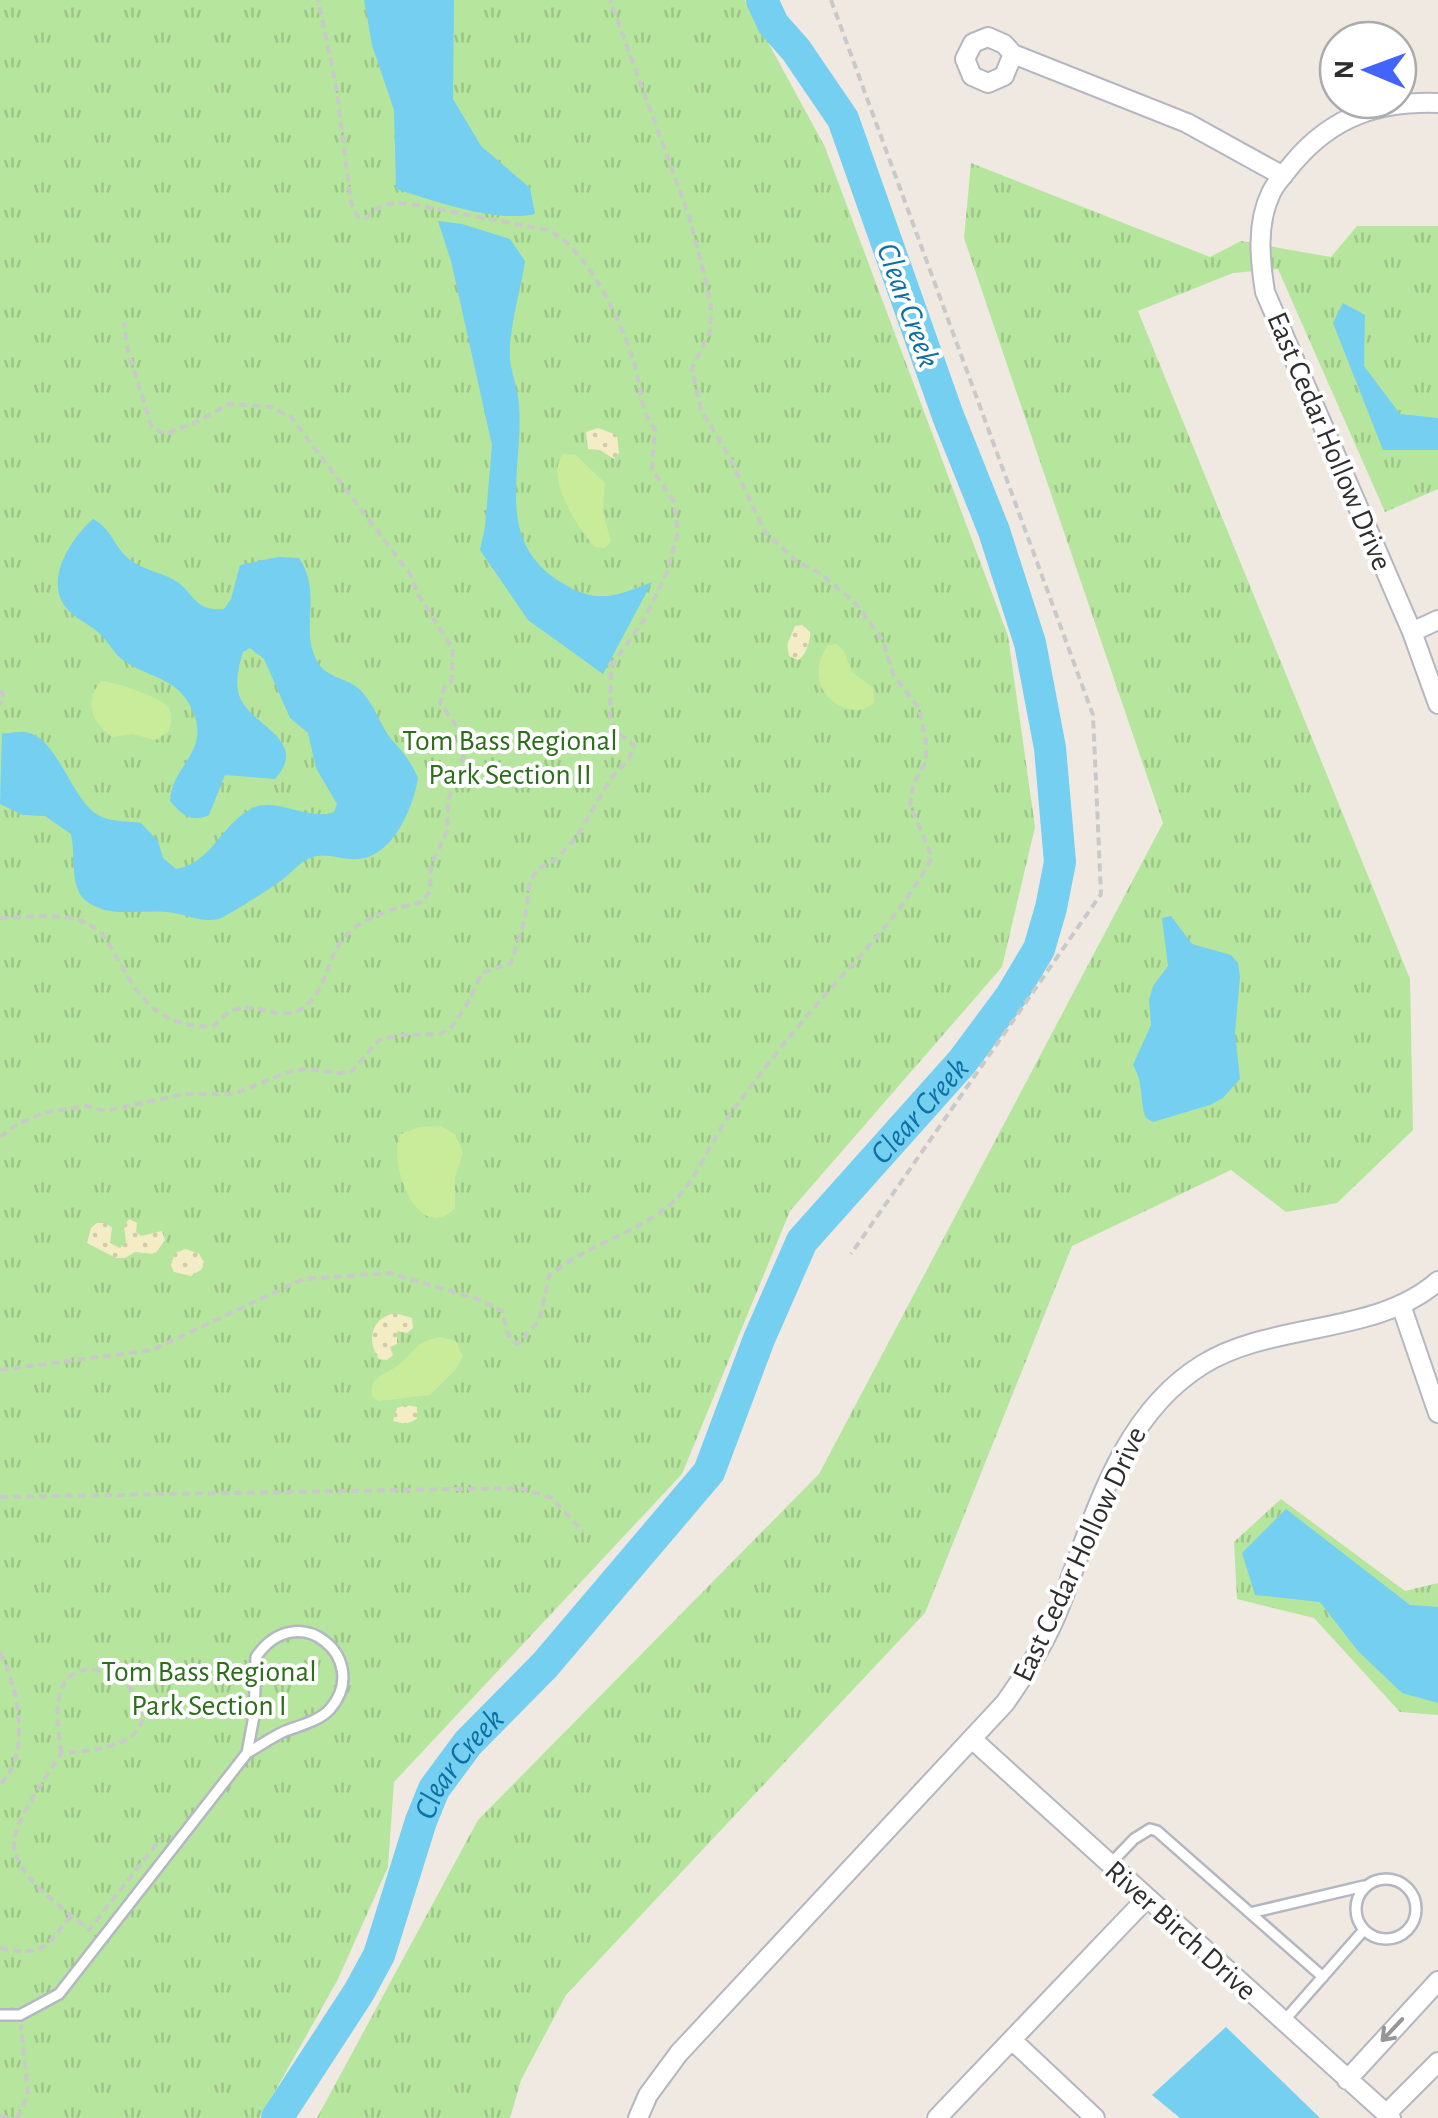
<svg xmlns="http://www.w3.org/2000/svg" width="1438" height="2118" font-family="'Alegreya Sans',sans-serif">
	<defs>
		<pattern id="grass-tufts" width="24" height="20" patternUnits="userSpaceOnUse" patternTransform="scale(2.5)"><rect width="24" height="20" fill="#b6e59e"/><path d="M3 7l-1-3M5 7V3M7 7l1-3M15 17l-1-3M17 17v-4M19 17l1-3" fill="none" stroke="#9dc588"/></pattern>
		<pattern id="sand-dots" width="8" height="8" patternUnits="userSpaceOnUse" patternTransform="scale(2.5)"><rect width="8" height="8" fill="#f3ecc5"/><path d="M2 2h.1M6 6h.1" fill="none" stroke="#d1cbaa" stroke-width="1.8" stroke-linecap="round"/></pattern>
	</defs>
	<rect width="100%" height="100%" fill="#efe9e1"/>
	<path fill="url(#grass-tufts)" d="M0 0H745L825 147 1008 636 1035 827 1002 967 790 1211 682 1474 394 1782 388 1867 338 1979 260 2118H0Z
		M971 163 1210 257 1241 241 1331 257 1357 226H1438V489L1385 512 1278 269 1233 273 1138 311 1410 979 1413 1130 1337 1203 1286 1212 1231 1170 1072 1246 925 1613 566 1995 521 2080 510 2118H317L478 1820 819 1474 1163 823 964 238Z
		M1281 1499 1405 1591 1438 1583V1715L1400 1712 1314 1618 1237 1599 1234 1542Z"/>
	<path fill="url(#sand-dots)" d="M598 428 617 435 619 453 614 459 600 450 588 449 586 432Z
		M803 625 810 632C811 641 805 657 798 660L789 656 787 645 795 626Z
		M129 1219 137 1223 136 1232 141 1236 162 1231 165 1240 155 1254 135 1252 125 1258H116L87 1243 91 1228 97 1223H106L112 1228 110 1243 120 1248 126 1242 124 1226Z
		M186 1249 199 1254 204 1262 202 1269 191 1276 174 1272 171 1265 175 1253Z
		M395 1313 412 1318 413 1328 407 1333 397 1331V1344L390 1347 393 1355 387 1360 379 1359C366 1340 371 1318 395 1313Z
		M406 1405 417 1407V1419L406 1424 393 1421 397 1408Z"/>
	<path fill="#c9ec9a" d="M563 454 576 455 605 483 603 512 611 542 605 548 595 547C578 529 544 477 563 454Z
		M837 644 844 651 852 672 873 688 874 702C856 726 795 693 828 645Z
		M101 681C113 681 163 698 168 707 173 715 171 723 169 731L156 740 132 734 112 737C91 722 84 702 101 681Z
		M441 1126 456 1135 463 1153 455 1178V1208C418 1247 386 1160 401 1134L419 1127Z
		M440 1337 456 1341 463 1356 455 1370 430 1395 379 1401 372 1396C369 1374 388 1375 401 1363 417 1348 416 1342 440 1337Z"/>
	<path fill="#75cff0" d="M364 0H454L453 99 481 146 530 188 535 214C495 223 435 201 396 189L394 110 372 45Z
		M438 221 462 224 510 239 525 261C521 289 508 332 510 360 512 375 518 390 519 405 524 469 493 539 559 581 596 605 614 597 652 582L603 674 528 620 480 550 485 527 492 445 451 261Z
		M1343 303 1365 315 1364 366 1400 414 1438 418V450H1383L1333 323Z
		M93 519C112 529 114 547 129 559 144 571 163 572 179 583 187 589 192 599 201 605 208 609 215 610 224 609L231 599 240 565 278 557 299 558C322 592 301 624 315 657 324 679 344 676 358 688 374 702 379 724 392 740 404 753 411 762 418 778 413 810 390 863 351 859 334 858 322 851 306 860 297 865 291 873 283 879 278 884 224 918 219 919 203 923 188 915 174 913 151 909 128 915 105 910 99 908 89 904 85 900 69 886 76 853 71 834L45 816 23 815 0 804 2 733C9 734 18 731 25 732 59 736 71 804 102 817 113 822 129 821 141 823L158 841 163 858 176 869C211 863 220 827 249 810 275 794 307 822 334 812L337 804 316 768 308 733 290 718 264 659 250 648 243 652C238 668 234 685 241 700 255 727 309 741 275 779L225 775 209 815C191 823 182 815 170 801 171 768 207 753 195 717 182 678 154 680 126 662 114 655 110 643 100 634 91 625 78 620 69 611 42 584 69 540 93 519Z
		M1171 916 1192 944 1231 955 1238 963 1240 977 1235 1033 1240 1079 1223 1098 1210 1105 1153 1122 1146 1118C1139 1100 1144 1083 1133 1065L1151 1025 1149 1000 1153 986 1168 966 1162 918Z
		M1286 1509 1410 1605 1438 1607V1703L1402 1693 1358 1651 1320 1602 1255 1595 1242 1553Z
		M1226 2027 1320 2118H1180L1152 2095Z"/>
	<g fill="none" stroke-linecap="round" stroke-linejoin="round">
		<path stroke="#75cff0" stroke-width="32" id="s1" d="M277 2118 359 1992 379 1955 421 1821 434 1789 468 1743 545 1665 709 1472 759 1339 802 1241 962 1062 1011 996 1039 949 1051 908 1060 862 1050 748 1030 643 994 531 948 416 843 119 796 50 773 24 762 0"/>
		<g stroke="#b4b7c1" stroke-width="14">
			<path id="lane" d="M1110 1864 1134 1839 1150 1829 1157 1831 1323 1977
				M1356 1909a30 30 0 1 1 60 0a30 30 0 1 1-60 0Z
				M1250 1913 1364 1886
				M0 2015H20L59 1994 247 1753C258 1747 269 1739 281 1733 296 1726 319 1722 330 1709 373 1660 298 1595 256 1657L254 1716 247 1753
				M1283 2022 1363 1931"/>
		</g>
		<g stroke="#b4b7c1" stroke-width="22">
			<path id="street" d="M988 37 1004 44 1013 54 1004 76 988 83 972 76 965 59 973 43Z
				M1013 54 1187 123 1283 176
				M1438 103C1379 101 1333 116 1294 162 1286 172 1276 182 1271 193 1256 224 1260 260 1265 292L1412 632 1438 704
				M1412 632 1438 620
				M1401 1305 1438 1413
				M972 1739 1391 2118
				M1012 2040 1095 2118
				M1347 2080 1438 1981
				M1386 2114 1438 2062
				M638 2118 648 2095 679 2053 1005 1703C1024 1676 1042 1648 1055 1618 1092 1529 1115 1419 1202 1365 1272 1321 1376 1336 1438 1281
				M937 2118 1146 1899"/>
		</g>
		<path stroke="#c9c9c9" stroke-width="4" stroke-dasharray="8 5" stroke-linecap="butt" d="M831 0 1093 715 1101 894 851 1254
			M0 690 4 696 0 705
			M0 918C28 918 69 910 93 927 103 933 112 948 117 958 141 1001 159 1026 212 1027 219 1021 227 1012 236 1009 259 1002 281 1023 303 1008 323 994 326 968 337 948 353 918 392 909 422 902L430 891 431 865 447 831 448 801 464 755 463 735 440 703 444 688 452 679 453 649 419 596 410 574 291 417 271 407 229 404 196 422 166 434 152 428 128 351 124 322
			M0 1137 18 1124 43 1113 86 1106 106 1111 184 1094H234L288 1072 305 1069 340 1073 352 1071 379 1040 402 1035 439 1034 450 1029 465 1008 482 973 511 963 525 919 530 881 538 869 555 860 576 838 611 778 629 759 634 745 618 733 610 718 611 666 644 620 667 572 678 533 674 502 652 469 655 429C641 412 643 399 638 379 629 335 589 247 547 230L411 204C391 202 380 203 366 218L358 217 351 203 336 85 318 0
			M0 1370 152 1350 303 1279 390 1273 480 1300 502 1311 508 1335 517 1344 539 1321 549 1276C586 1244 636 1235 673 1202 696 1182 711 1139 731 1113 752 1085 773 1056 796 1029 843 971 897 924 932 857L910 805 913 784 926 762V741L919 708 894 676 883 641 857 605 820 573 797 562 765 532 729 456 701 410 692 369 710 331 711 307 706 282 689 216 610 0
			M0 1497 519 1488 552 1498 583 1532
			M0 1653C18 1686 32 1756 0 1784
			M61 1753C59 1733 54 1709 61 1690 87 1621 232 1747 61 1753 49 1774 14 1820 14 1843 13 1876 66 1910 89 1930L161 1838
			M0 1948C45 1957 44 1948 72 1915
			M0 2115 8 2118
			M17 2118 28 2095 21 2025"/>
		<use href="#lane" stroke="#fff" stroke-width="9"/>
		<use href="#street" stroke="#fff" stroke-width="18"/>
	</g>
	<defs><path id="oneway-shaft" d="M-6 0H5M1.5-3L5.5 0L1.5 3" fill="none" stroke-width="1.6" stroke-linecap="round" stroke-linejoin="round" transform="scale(2.5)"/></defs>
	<use stroke="#969696" href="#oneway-shaft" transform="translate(1392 2030) rotate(133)"/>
	<g text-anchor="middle" stroke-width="8" stroke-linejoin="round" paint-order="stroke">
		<g font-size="30" fill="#2e2e2e" stroke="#fff">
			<text transform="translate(1330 441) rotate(67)" y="10">East Cedar Hollow Drive</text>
			<text transform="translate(1079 1554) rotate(-65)" y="10">East Cedar Hollow Drive</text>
			<text transform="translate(1181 1930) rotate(42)" y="10">River Birch Drive</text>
		</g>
		<g font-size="30" fill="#2c6e1b" stroke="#fff">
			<text x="510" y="750">Tom Bass Regional<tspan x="510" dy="34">Park Section II</tspan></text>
			<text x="209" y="1681">Tom Bass Regional<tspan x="209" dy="34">Park Section I</tspan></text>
		</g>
		<g font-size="32" font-style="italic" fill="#0d6fa3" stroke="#fff">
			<text transform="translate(909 305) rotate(70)" y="11">Clear Creek</text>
			<text dy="11" stroke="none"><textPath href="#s1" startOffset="1212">Clear Creek</textPath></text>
			<text dy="11" stroke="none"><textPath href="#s1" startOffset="402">Clear Creek</textPath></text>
		</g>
	</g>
	<g transform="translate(1368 70) rotate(271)"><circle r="48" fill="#ffffff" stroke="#ababab" stroke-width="2.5"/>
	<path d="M0-8L18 38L0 25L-18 38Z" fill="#4264fb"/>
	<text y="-15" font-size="28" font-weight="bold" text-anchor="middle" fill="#2e2e2e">N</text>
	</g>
</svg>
